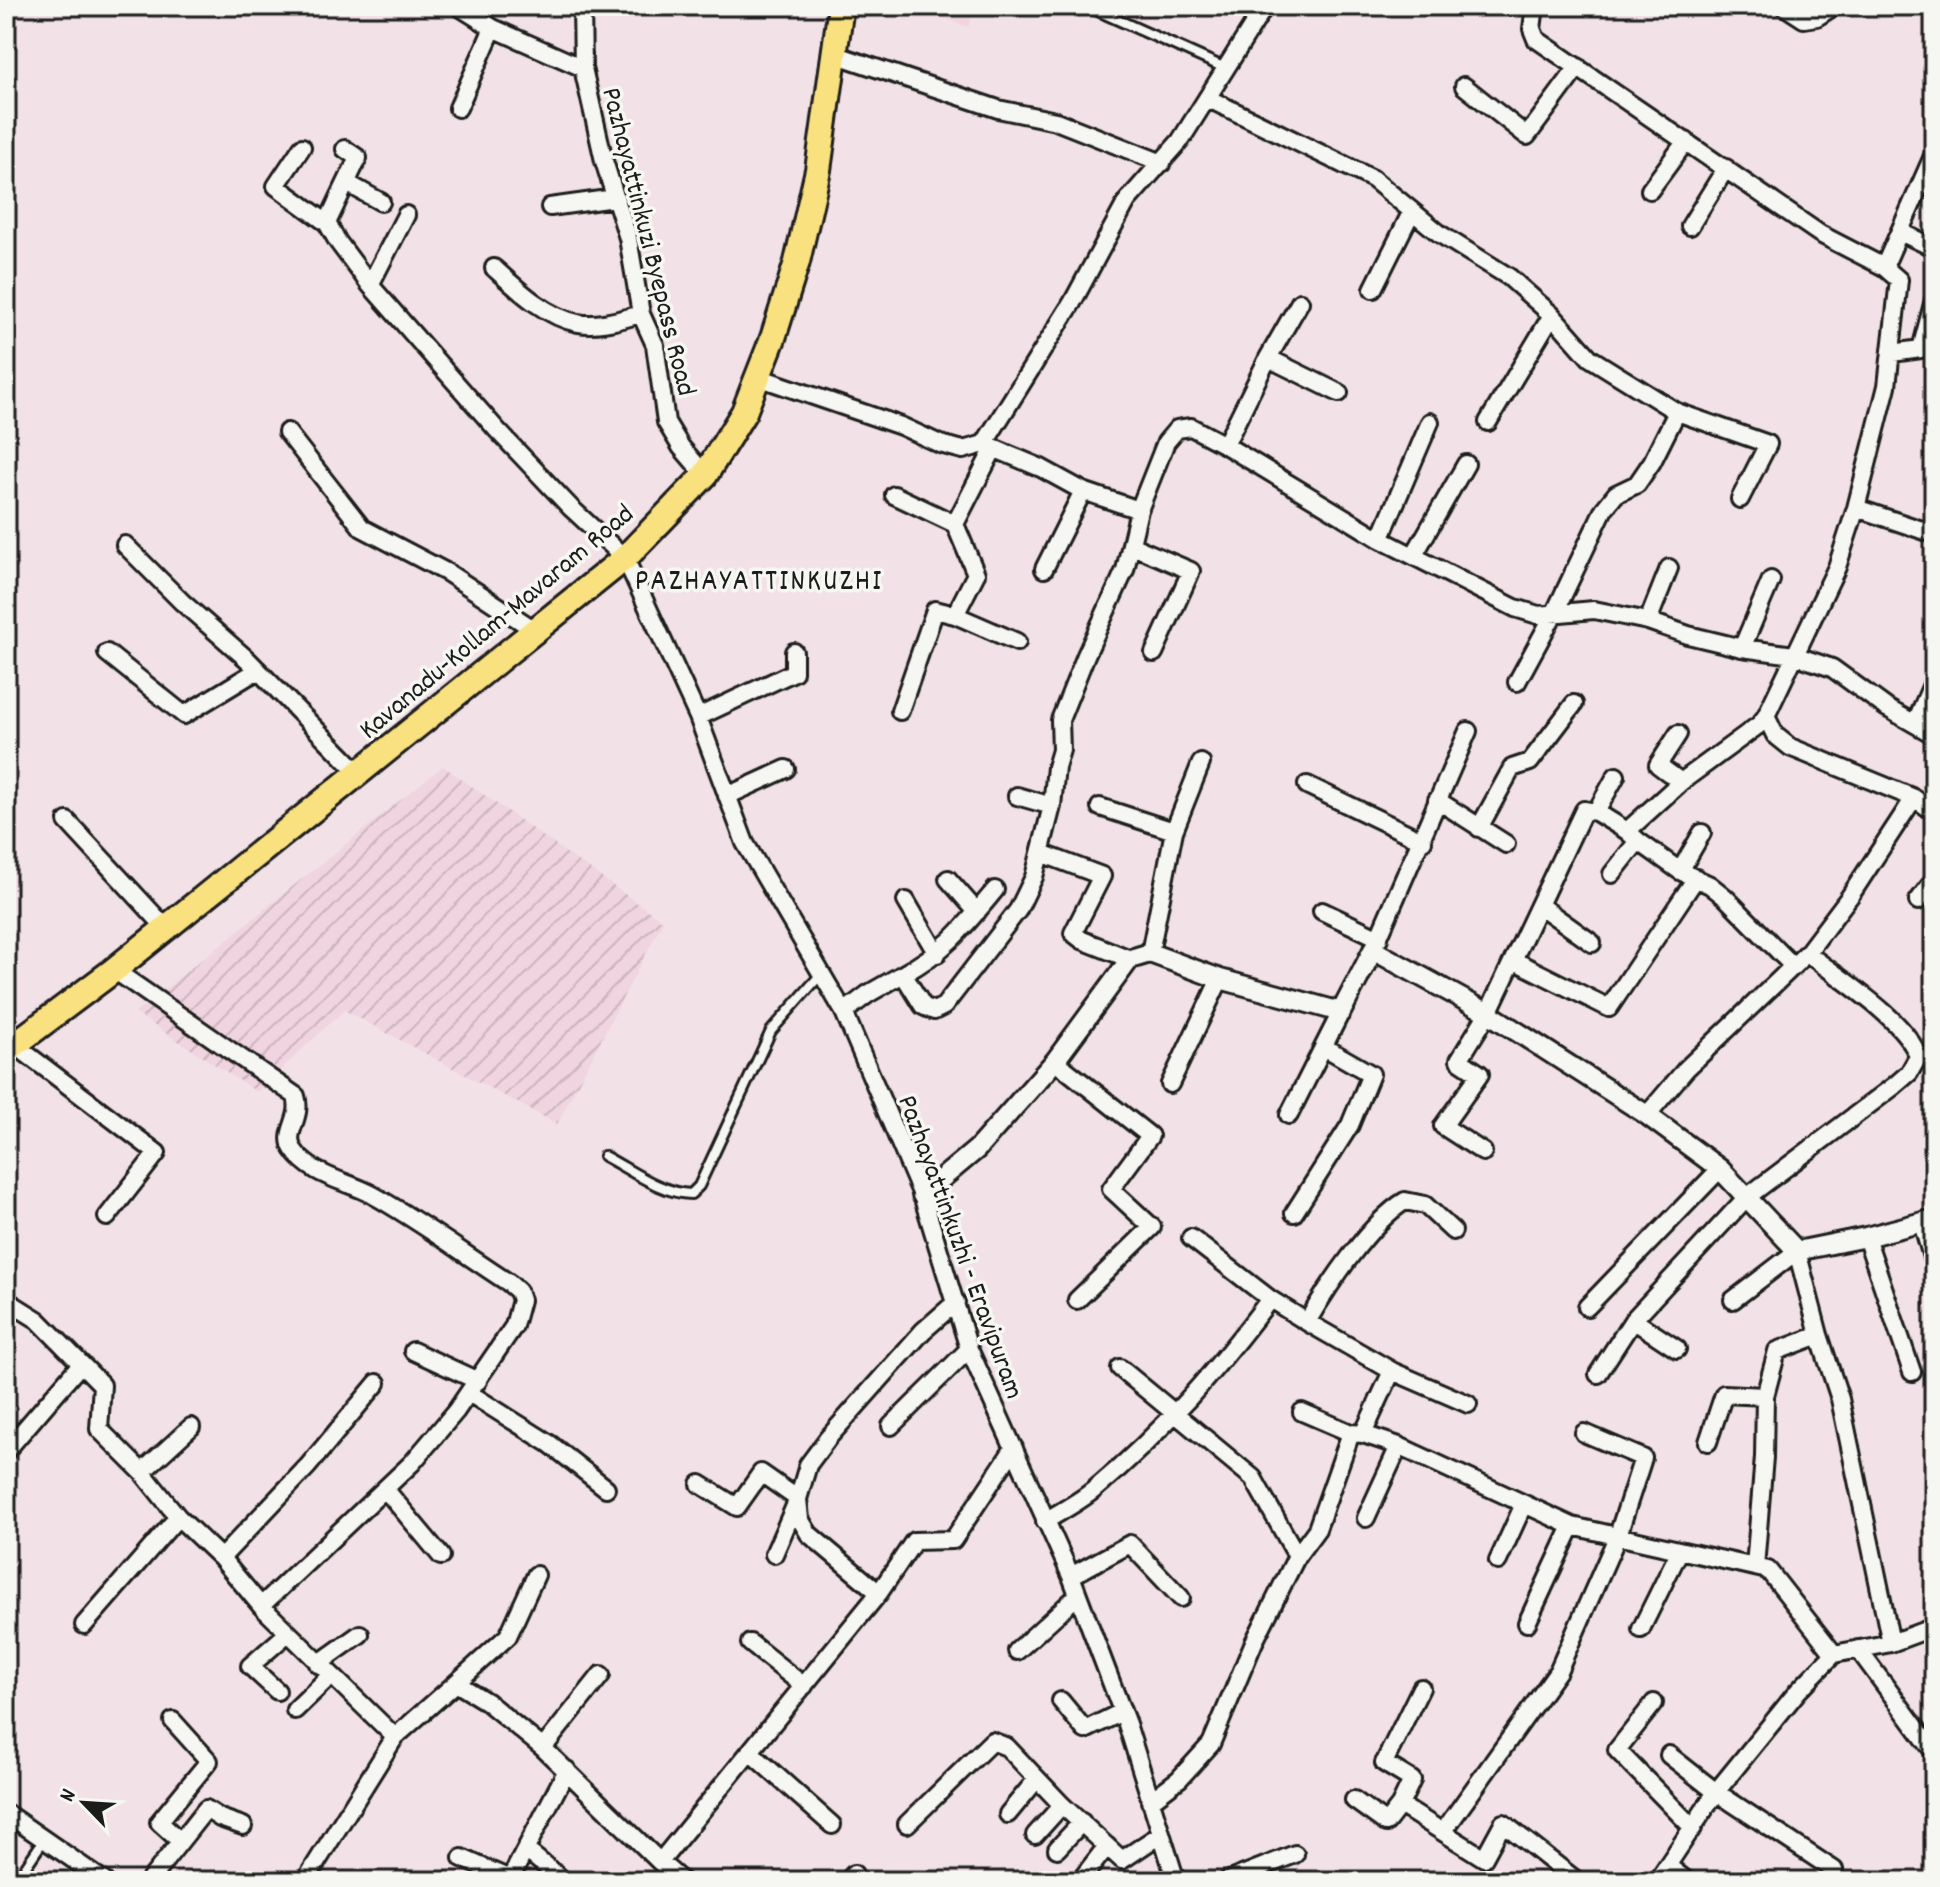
<svg xmlns="http://www.w3.org/2000/svg" width="1940" height="1887" font-family="Dekko,sans-serif">
	<defs>
		<pattern id="industrial-furrows" width="10" height="10" patternUnits="userSpaceOnUse" patternTransform="scale(2)"><rect width="10" height="10" fill="#f0d4e0"/><path d="M-1 1l2-2M0 10L10 0M9 11l2-2" fill="none" stroke="#cdb5c0"/></pattern>
	</defs>
	<rect width="100%" height="100%" fill="#f2e2e7"/>
	<filter id="ink" filterUnits="userSpaceOnUse"><feTurbulence type="fractalNoise" baseFrequency=".0125" numOctaves="2"/><feDisplacementMap in="SourceGraphic" scale="16" xChannelSelector="R" yChannelSelector="G"/><feConvolveMatrix kernelMatrix="1 2 1 2 8 2 1 2 1" color-interpolation-filters="sRGB"/></filter>
	<g filter="url(#ink)">
		<path fill="#f0d4e0" d="M913 6H976L968 27Z"/>
		<path fill="url(#industrial-furrows)" d="M443 766 663 921 557 1124 344 1010 257 1092 135 1013Z"/>
		<g fill="none" stroke-linecap="round" stroke-linejoin="round">
			<g stroke="#1c1c1c" stroke-width="14">
				<path id="service" d="M1087 6 1225 68
					M604 1156C631 1170 660 1193 691 1194L699 1186 771 1031 822 973
					M16 1881 43 1841"/>
			</g>
			<g stroke="#1c1c1c" stroke-width="22">
				<path id="minor" d="M458 6 493 28 583 68
					M582 6 583 68 604 161 628 238 641 314 655 345 666 422 681 447 705 475
					M1535 6 1532 29 1536 39 1820 234 1884 267 1899 280 1887 386 1856 508 1837 567 1766 716 1760 724 1681 782 1627 831 1638 841 1612 874
					M1784 6 1804 19 1817 17 1834 6
					M834 54 998 109 1056 121 1162 163
					M1464 86 1527 136 1578 67
					M1207 98 1373 179 1440 234 1509 277 1552 315 1590 358 1677 412 1652 462 1637 484 1616 494 1604 509 1554 614 1517 682
					M458 108 493 28
					M302 147 276 186 327 223 338 242 370 285 497 430 571 508 625 558 698 717 745 843 844 1012 922 1195 969 1349 1071 1576 1127 1724 1176 1881
					M347 183 381 202
					M1650 190 1686 141
					M550 207 615 198
					M327 223 358 158 345 149
					M1690 226 1726 168
					M1900 232 1934 248
					M1884 267 1934 154
					M494 268C517 289 546 317 578 323 599 327 622 319 641 314
					M370 285 406 215
					M1373 289 1411 213
					M1892 353 1921 349 1934 300
					M1268 358 1339 393
					M758 377 901 426 940 444 963 450 984 444 1072 303 1127 201 1180 141 1265 6
					M1677 412 1768 444 1740 499
					M1488 422 1552 315
					M287 432 362 528 448 573 536 631
					M986 445 1041 468 1083 491 1139 510
					M1225 445 1268 358 1300 302
					M994 448 955 524 976 574 955 615 1017 642
					M894 495 955 524
					M1856 508 1934 534
					M1380 539 1430 422
					M125 545 182 602 248 660 359 773
					M1133 546 1191 571 1154 653
					M1414 555 1466 464
					M1044 569 1083 491
					M1648 621 1669 568
					M1742 648 1771 580
					M107 653 184 715 258 670
					M900 711 935 610 955 615
					M1766 716 1775 735 1790 747 1914 798 1934 812
					M698 717 794 672V652
					M1915 724 1934 680
					M1678 734 1658 765 1681 782
					M1307 785 1423 841
					M727 796 786 769
					M1017 796 1052 806
					M1437 800 1506 844
					M1100 807 1174 831
					M1596 812 1616 776
					M67 821 166 928
					M1479 828 1512 768 1530 762 1574 704
					M1638 841 1680 871 1710 885 1725 897 1792 965
					M1041 853 1102 876 1073 933 1082 940 1130 959
					M1680 871 1702 833
					M948 879 977 912
					M906 901 937 954
					M1918 901 1934 880
					M1539 905 1592 943
					M1322 911 1379 938
					M1373 950 1468 731
					M1150 953 1174 831 1201 763
					M1513 960 1609 1008 1696 878
					M114 970 296 1096C303 1119 283 1132 293 1149 310 1176 348 1181 373 1195 420 1221 464 1254 509 1283L518 1291 521 1300 514 1326 456 1411 412 1463 261 1606
					M903 974C946 951 965 926 995 890
					M844 1012 868 994 903 974 923 1006 934 1011 944 1006 1018 910 1034 877 1052 806 1056 767 1061 750 1060 720 1086 655 1125 570 1139 510 1166 442 1177 429 1191 427 1225 445 1380 539 1515 608 1538 615 1594 610 1648 621 1688 635 1742 648 1794 655 1832 668 1887 708 1934 735
					M7 1039 157 1153 107 1217
					M1055 1061 1150 1136 1111 1189 1152 1227 1077 1300
					M1170 1084 1220 979
					M1289 1115 1341 1012
					M1647 1115 1686 1069 1807 953 1850 896 1914 798
					M1483 1152 1443 1126 1480 1074 1459 1060 1488 1013 1584 810 1596 812 1627 831
					M1294 1213 1350 1125 1371 1074 1324 1047
					M1922 1223 1934 1264
					M1866 1237 1912 1372
					M1191 1238 1270 1299 1307 1322
					M6 1300 38 1320 102 1385 99 1429 142 1472 178 1517 221 1558 261 1606 395 1737
					M1733 1300 1797 1251 1819 1335 1840 1399 1891 1643
					M1587 1307 1720 1169
					M1677 1349 1633 1320 1747 1197 1894 1086 1909 1073 1918 1057C1908 1021 1837 977 1807 953
					M413 1351 478 1381
					M1120 1368 1253 1478 1297 1556
					M1392 1371 1468 1404
					M1598 1374 1633 1320
					M469 1393 550 1444 606 1488
					M1302 1412 1351 1433 1363 1434 1399 1446 1572 1526 1768 1570 1834 1654
					M891 1426 969 1349
					M1363 1434 1392 1371 1307 1322C1328 1286 1370 1222 1405 1201L1425 1205 1453 1231
					M1708 1442 1724 1394 1765 1396 1777 1351 1819 1335
					M6 1451 80 1365
					M142 1472 191 1427
					M700 1484 737 1507 761 1473 798 1499 774 1554
					M385 1489 441 1556
					M1366 1518 1399 1446
					M1045 1521C1062 1511 1081 1501 1096 1488 1163 1432 1218 1368 1270 1299
					M221 1558 308 1466 377 1383
					M1498 1561 1524 1504
					M1755 1567 1764 1457 1765 1396
					M1071 1576 1130 1544 1181 1598
					M879 1593 914 1541 953 1540 1014 1448
					M1527 1623 1572 1526
					M84 1625 178 1517
					M1641 1629 1679 1552
					M750 1643 804 1686
					M1858 1649 1934 1752
					M1017 1651 1077 1596
					M318 1664 360 1634
					M456 1683 508 1636 536 1575
					M1421 1688 1384 1763 1412 1780 1400 1805 1484 1858 1503 1823 1577 1881
					M277 1691 250 1666 288 1633
					M1061 1701 1085 1730 1122 1712
					M1654 1703 1617 1750 1693 1828
					M295 1710 330 1676
					M173 1721 209 1761 159 1822 180 1841
					M543 1748 601 1675
					M751 1753 832 1825
					M1669 1755 1716 1792 1834 1870
					M1354 1800 1386 1823 1400 1805
					M1150 1801 1179 1779 1211 1744 1254 1642 1297 1556 1317 1529 1351 1433
					M6 1813 104 1881
					M1008 1814 1037 1779
					M907 1824 992 1741 1007 1747 1062 1805 1122 1860 1161 1834
					M1443 1832 1558 1671 1618 1535 1643 1458 1584 1433
					M1035 1835 1062 1805
					M1057 1849 1082 1822
					M526 1850 564 1881
					M462 1858 510 1879
					M1668 1866 1687 1881
					M149 1881 206 1809 220 1818 243 1826
					M305 1881 395 1737 456 1683 487 1702 543 1748 660 1862
					M509 1881 567 1770
					M682 1881 660 1862 879 1593 809 1534 800 1519 798 1499 808 1465 828 1438 923 1331 956 1302
					M848 1881 854 1874
					M1080 1881 1107 1846
					M1227 1881 1295 1854
					M1657 1881 1716 1792 1798 1691 1834 1654 1891 1643 1934 1627"/>
			</g>
			<g stroke="#1c1c1c" stroke-width="24">
				<path id="tertiary" d="M922 1195 977 1149 1055 1061 1130 959 1150 953 1220 979 1341 1012 1373 950 1488 1013 1647 1115 1720 1169 1797 1251 1866 1237 1934 1219"/>
			</g>
			<g stroke="#1c1c1c" stroke-width="30">
				<path id="primary" d="M6 1051 114 970 625 558 705 475 744 412 773 338 797 262 818 170 841 6"/>
			</g>
			<use href="#service" stroke="#f6f6f2" stroke-width="8"/>
			<use href="#minor" stroke="#f6f6f2" stroke-width="16"/>
			<use href="#tertiary" stroke="#f6f6f2" stroke-width="18"/>
			<use href="#primary" stroke="#fae180" stroke-width="24"/>
		</g>
	</g>
	<g text-anchor="middle" stroke-width="7" stroke-linejoin="round" paint-order="stroke">
		<g font-size="28" fill="#1c1c1c" stroke="#f6f6f2">
			<text transform="translate(651 241) rotate(76)" y="10">Pazhayattinkuzi Byepass Road</text>
			<text transform="translate(495 620) rotate(-40)" y="10">Kavanadu-Kollam-Mavaram Road</text>
			<text transform="translate(963 1246) rotate(70)" y="10">Pazhayattinkuzhi - Eravipuram</text>
		</g>
		<g font-size="30" letter-spacing="2" fill="#1c1c1c" stroke="#f6f6f2">
			<text x="759" y="589">PAZHAYATTINKUZHI</text>
		</g>
	</g>
	<rect width="1940" height="1887" fill="none" stroke="#f6f6f2" stroke-width="32"/>
	<rect x="16" y="16" width="1908" height="1855" fill="none" stroke="#1c1c1c" stroke-width="3" filter="url(#ink)"/>
	<g transform="translate(84 1803) rotate(295)" stroke="#f6f6f2" stroke-width="6" paint-order="stroke">
	<path d="M0-6L14 30L0 20L-14 30Z" fill="#1c1c1c"/>
	<text y="-12" font-size="22" font-weight="bold" text-anchor="middle" fill="#1c1c1c">N</text>
	</g>
</svg>
